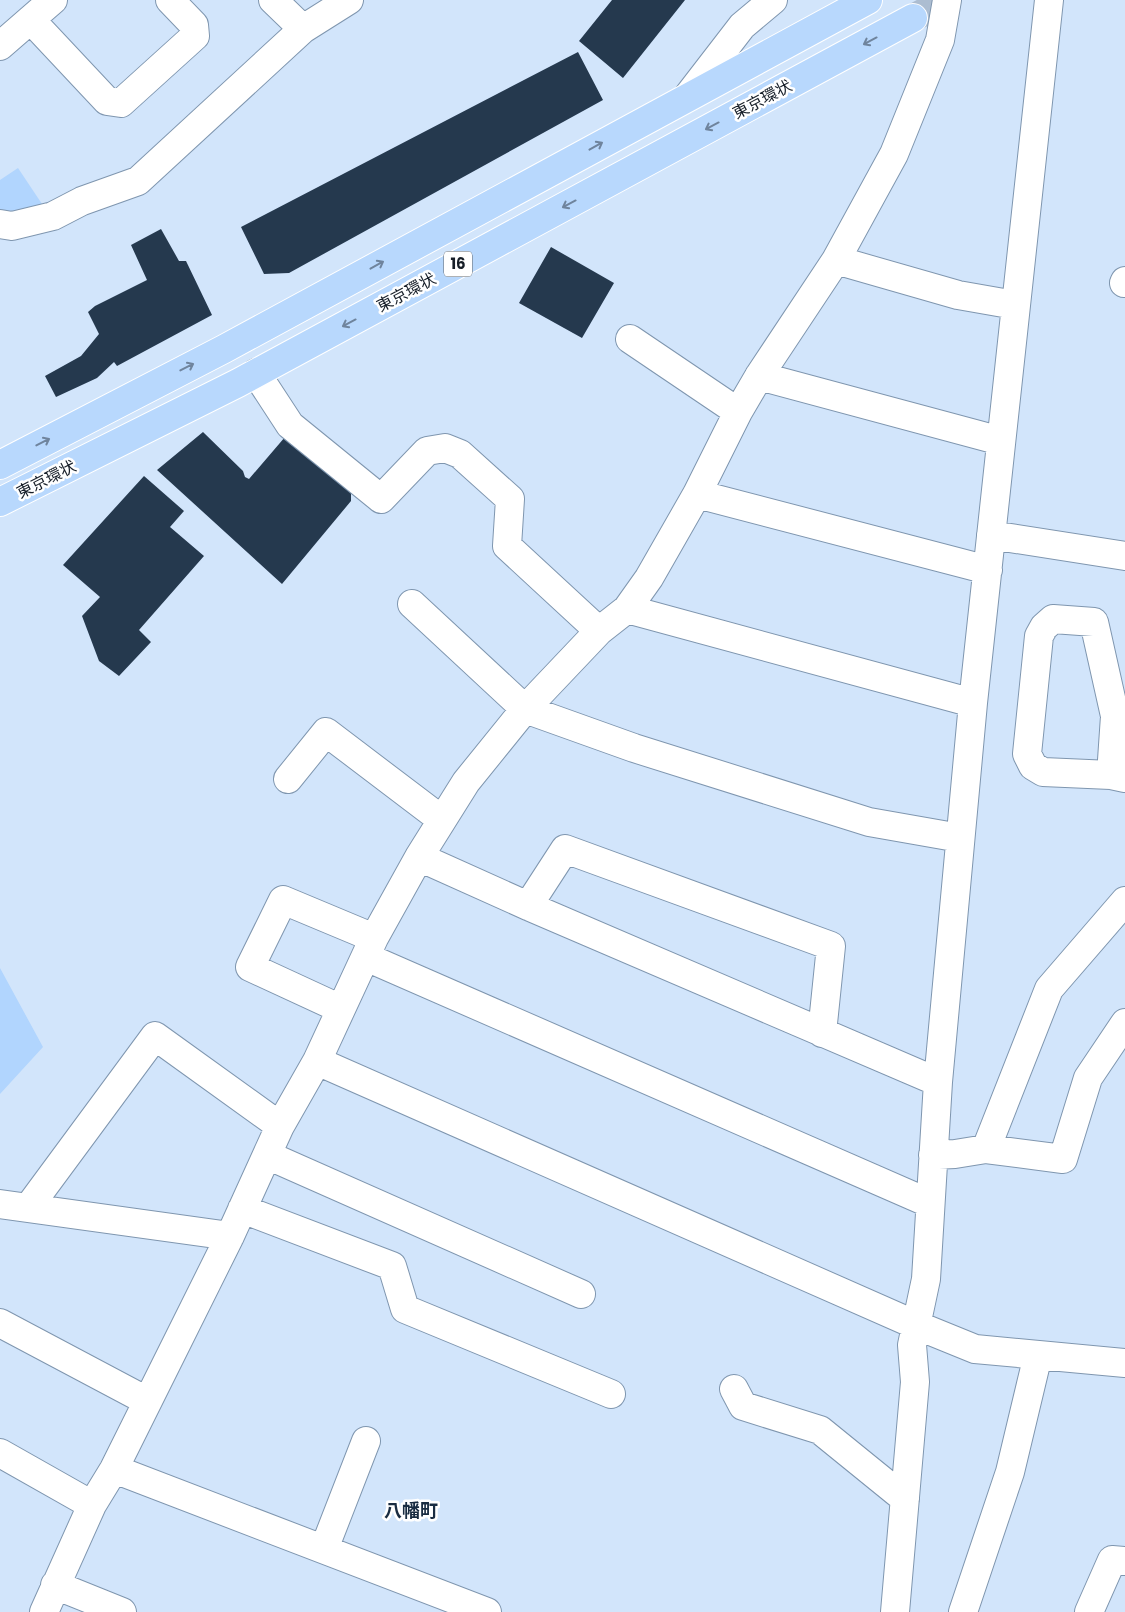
<svg xmlns="http://www.w3.org/2000/svg" width="1125" height="1612" font-family="Poppins,'Noto Sans JP',sans-serif">
	<rect width="100%" height="100%" fill="#d2e5fb"/>
	<path fill="#b1d5fe" d="M18 168 44 207 14 215 0 212V180Z
		M0 968 43 1047 0 1094Z"/>
	<path fill="#25394e" d="M612 0H685L623 78 579 41Z
		M578 52 603 100 289 273 264 274 241 227Z
		M161 229 179 261H186L212 315 117 366 114 362 97 378 56 397 45 376 81 356 99 334 88 312 95 306 147 280 131 245Z
		M551 247 614 283 582 338 519 303Z
		M203 432 243 471 245 477 249 479 285 437 351 491V501L282 584 157 470Z
		M144 476 184 511 170 527 204 556 139 630 151 642 119 676 99 661 82 616 100 597 63 565Z"/>
	<g fill="none" stroke-linecap="round" stroke-linejoin="round">
		<path stroke="#acbdd1" stroke-width="28" stroke-dasharray="28 14" stroke-linecap="butt" d="M913 18 946 0"/>
		<g stroke="#7f96af" stroke-width="30">
			<path id="minor" d="M273 0 303 29
				M31 20 107 101 121 103 195 36 194 25 170 0
				M0 46 53 0
				M688 96 742 26 773 0
				M0 224 12 226 53 216 82 201 138 181 303 29 349 0
				M836 260 958 295 1015 305
				M1124 283 1125 281
				M630 339 738 412
				M256 373 290 425 381 499 427 451 445 448 460 454 510 499 507 546 599 631
				M759 376 1001 441
				M697 494 988 570
				M991 535 1125 556
				M412 604 525 709 634 748 869 822 960 838
				M627 609 973 703
				M1111 775 1115 716 1094 622 1053 619 1044 627 1039 636 1027 754 1033 766 1043 772 1111 775 1125 778
				M288 779 326 732 442 820
				M419 857 528 906 938 1082
				M528 906 565 849 831 946 822 1033
				M366 957 929 1203
				M341 1009 250 967 283 900 374 938
				M317 1061 916 1325 975 1349 1125 1363
				M986 1149 1049 989 1125 901
				M267 1155 581 1294
				M933 1155 955 1154 986 1149 1063 1159 1088 1078 1125 1023
				M0 1204 230 1236
				M28 1208 155 1036 280 1126
				M242 1209 392 1266 405 1309 611 1394
				M0 1323 147 1401
				M734 1389 743 1406 820 1430 905 1499
				M0 1453 92 1505
				M114 1469 487 1612
				M324 1549 366 1441
				M55 1585 122 1612
				M44 1612 92 1505 114 1469 230 1236 280 1126 317 1061 374 938 419 857 466 782 525 709 599 631 627 609 649 578 697 494 738 412 759 376 836 260 894 154 940 40 947 0
				M895 1612 915 1382 912 1345 926 1279 938 1082 973 703 1049 0
				M963 1612 1010 1472 1038 1355
				M1089 1612 1112 1560 1125 1561"/>
		</g>
		<g stroke="#fff" stroke-width="30">
			<path id="highway" d="M0 465 224 349 868 0
				M0 502 238 383 913 18"/>
		</g>
		<use href="#minor" stroke="#fff" stroke-width="28"/>
		<use href="#highway" stroke="#b8d8fd" stroke-width="28"/>
	</g>
	<defs><path id="oneway-shaft" d="M-6 0H5M1.5-3L5.5 0L1.5 3" fill="none" stroke-width="1.6" stroke-linecap="round" stroke-linejoin="round" transform="scale(1.25)"/></defs>
	<g stroke="#6f849d">
		<use href="#oneway-shaft" transform="translate(870 41) rotate(152)"/>
		<use href="#oneway-shaft" transform="translate(712 126) rotate(152)"/>
		<use href="#oneway-shaft" transform="translate(596 146) rotate(-29)"/>
		<use href="#oneway-shaft" transform="translate(569 204) rotate(152)"/>
		<use href="#oneway-shaft" transform="translate(377 265) rotate(-29)"/>
		<use href="#oneway-shaft" transform="translate(349 323) rotate(152)"/>
		<use href="#oneway-shaft" transform="translate(187 367) rotate(-27)"/>
		<use href="#oneway-shaft" transform="translate(43 442) rotate(-27)"/>
	</g>
	<g text-anchor="middle" stroke-width="5" stroke-linejoin="round" paint-order="stroke">
		<rect fill="#fff" stroke="#5c6268" stroke-width="1" x="444" y="251.5" width="28" height="25" rx="4"/>
		<g font-size="15" font-weight="bold" fill="#161e28">
			<text x="458" y="269">16</text>
		</g>
		<g font-size="16" fill="#161e28" stroke="#fff">
			<text transform="translate(762 99) rotate(-28)" y="6">東京環状</text>
			<text transform="translate(406 292) rotate(-28)" y="6">東京環状</text>
			<text transform="translate(46 479) rotate(-27)" y="6">東京環状</text>
		</g>
		<g font-size="18" font-weight="bold" fill="#192c41" stroke="#fff">
			<text x="411" y="1517">八幡町</text>
		</g>
	</g>
</svg>
